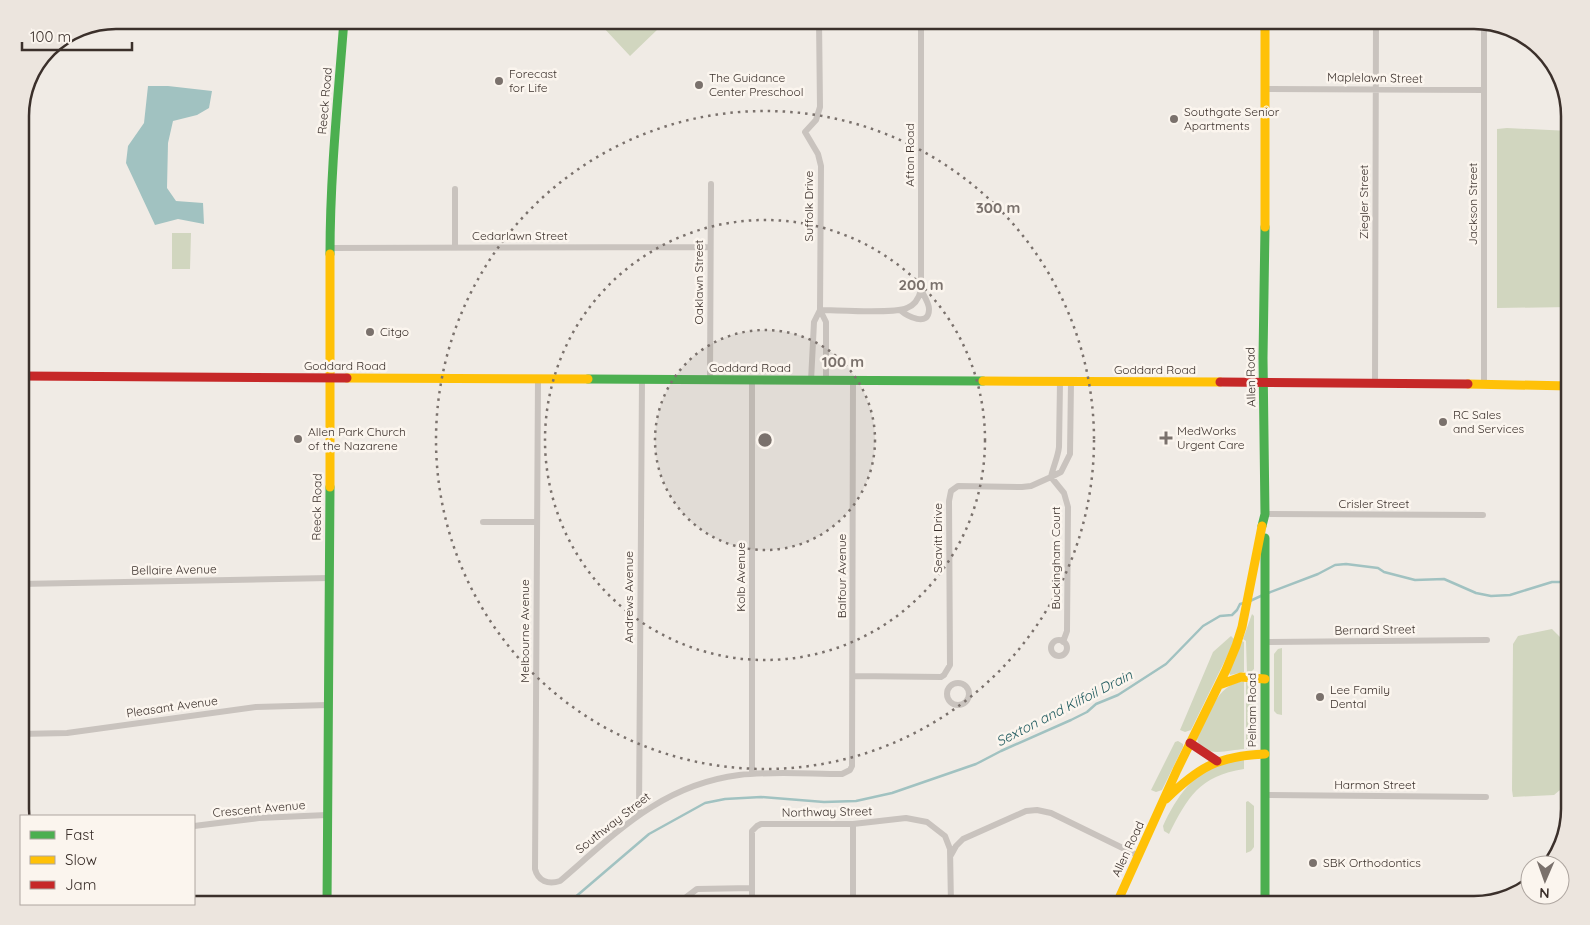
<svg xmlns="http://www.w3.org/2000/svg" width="1590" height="925" font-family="Quicksand,sans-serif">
	<rect width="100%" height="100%" fill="#f0ebe5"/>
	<path fill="#d1d6bf" d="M609 20H649L658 29 630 56 602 26Z
		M1507 128 1570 131V307L1497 308V129Z
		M172 233H191L190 269H172Z
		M1252 614 1254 616V669L1250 673H1247L1246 641 1243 639Z
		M1552 629 1561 638 1560 790 1554 795 1513 797 1512 790 1513 644 1518 636Z
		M1231 636 1234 639 1232 646 1191 730 1185 732 1180 730 1213 652Z
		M1242 641 1244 642V672L1230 675 1229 672Z
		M1282 648V715L1277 714 1274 711V654L1278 649Z
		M1244 681V749C1229 750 1202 759 1197 739 1208 717 1216 684 1244 681Z
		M1246 682 1251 684 1254 690V738L1252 744 1246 749Z
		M1178 741 1183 744V747L1162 790 1156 792 1151 790 1175 742Z
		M1244 760V769C1199 776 1188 797 1169 834L1164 831 1163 826C1178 793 1202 759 1244 760Z
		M1248 801 1254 806V847L1251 851 1246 853V802Z"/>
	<path fill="#a1c2c1" d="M148 86H168L212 91 209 108 197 115 173 121 168 143 167 188 176 201 203 203 204 224 178 219 155 225 126 163 128 146 144 123Z"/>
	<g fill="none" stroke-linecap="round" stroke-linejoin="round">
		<path stroke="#a1c2c1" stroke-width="2.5" d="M1268 593 1318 574 1335 565 1346 564 1378 568 1384 572 1415 580 1444 579 1476 593 1491 596 1510 595 1552 582H1570
			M1250 601 1263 595
			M566 905 649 834 705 803 725 799 761 797 824 802 856 801 892 793 976 764 1001 751 1071 720 1087 712 1096 704 1118 695 1166 664 1203 626 1220 616 1232 615 1237 610 1240 604 1244 603"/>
		<path stroke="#c9c3be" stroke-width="6" d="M1265 89 1484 90
			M455 189V247
			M330 248 710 247
			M820 310C836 310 895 314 907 308 915 305 919 298 921 290V20
			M820 310 826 322V381
			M900 310C907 316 929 328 929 309 929 303 924 296 921 290
			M538 379 535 869C538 881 548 885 560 881 616 833 661 785 739 775 771 771 810 774 842 774L850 770 852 766 853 381
			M710 380 711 184
			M752 380V774
			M811 381 814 322 820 310 821 166 818 154 805 132 816 120 820 107 819 20
			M1060 382 1059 447C1058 457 1053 467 1051 477L1061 472 1070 454 1071 382
			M1375 384 1376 20
			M1484 384V23
			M1265 514 1483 515
			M483 522H537
			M20 584 329 578
			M1051 648a8 8 0 1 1 16 0a8 8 0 1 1-16 0Z
			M1264 642 1487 640
			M20 667 22 376
			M944 675 950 665 949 501 951 491 958 486 1022 487 1031 486 1051 477 1064 493 1068 507 1067 631 1063 642
			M853 676 941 677 944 675
			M947 694a11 11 0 1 1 22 0a11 11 0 1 1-22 0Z
			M20 734 67 733 256 707 328 705
			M1265 795 1486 797
			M639 814 642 380
			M853 824V905
			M194 826 259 818 327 815
			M951 855 956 846 963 839 1026 811 1037 810 1051 813 1139 856
			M676 905 697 889 752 888
			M752 905V831L757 826 761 824H853L906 818 927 822 945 836 950 849 951 905"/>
		<path stroke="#4caf50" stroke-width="9" d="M330 254C330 176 338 98 344 20
			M588 379 983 381
			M1262 526 1265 514 1263 358 1265 227
			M1265 538V905
			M327 905 330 487"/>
		<path stroke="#ffc107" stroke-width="9" d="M1265 20V227
			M347 378 588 379
			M983 381 1220 382
			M1468 384 1570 386
			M330 487V254
			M1219 685 1241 677 1265 679
			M1166 799C1199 767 1218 756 1265 754
			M1116 905 1177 770 1226 670 1236 646 1242 627 1262 526"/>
		<path stroke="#c62828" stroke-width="9" d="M20 376 347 378
			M1220 382 1468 384
			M1190 743 1217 761"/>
	</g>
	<circle cx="765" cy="440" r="110" fill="#7a716c" fill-opacity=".12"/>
	<g fill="none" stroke="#7a716c" stroke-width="2.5" stroke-dasharray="2.5 5">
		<circle cx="765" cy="440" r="110"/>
		<circle cx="765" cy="440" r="220"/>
		<circle cx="765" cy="440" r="329"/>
	</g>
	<g fill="#7a716c" stroke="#fbf5ee" stroke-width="2">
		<circle cx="499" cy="81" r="5"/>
		<circle cx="699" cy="85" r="5"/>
		<circle cx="1174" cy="119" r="5"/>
		<circle cx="370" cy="332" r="5"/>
		<circle cx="1443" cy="422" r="5"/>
		<path d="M1163.5 430.5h5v5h5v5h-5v5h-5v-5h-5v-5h5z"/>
		<circle cx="298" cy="439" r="5"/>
		<circle cx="1320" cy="697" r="5"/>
		<circle cx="1313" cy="863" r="5"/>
	</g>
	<g text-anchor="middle" stroke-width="5" stroke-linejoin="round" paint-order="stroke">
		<g font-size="12" fill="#3b302b" stroke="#fbf5ee" text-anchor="start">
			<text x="509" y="78">Forecast<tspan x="509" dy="14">for Life</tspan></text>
			<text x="709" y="82">The Guidance<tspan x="709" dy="14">Center Preschool</tspan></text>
			<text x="1184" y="116">Southgate Senior<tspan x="1184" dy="14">Apartments</tspan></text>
			<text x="380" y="336">Citgo</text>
			<text x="1453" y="419">RC Sales<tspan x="1453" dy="14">and Services</tspan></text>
			<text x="1177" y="435">MedWorks<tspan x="1177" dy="14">Urgent Care</tspan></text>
			<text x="308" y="436">Allen Park Church<tspan x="308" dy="14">of the Nazarene</tspan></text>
			<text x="1330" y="694">Lee Family<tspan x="1330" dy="14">Dental</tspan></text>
			<text x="1323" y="867">SBK Orthodontics</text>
		</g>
		<g font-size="12" fill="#3b302b" stroke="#fbf5ee">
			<text transform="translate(1375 78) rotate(1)" y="4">Maplelawn Street</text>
			<text transform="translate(325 101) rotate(-85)" y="4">Reeck Road</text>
			<text transform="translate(910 155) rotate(-90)" y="4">Afton Road</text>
			<text transform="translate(1364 202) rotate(-90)" y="4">Ziegler Street</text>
			<text transform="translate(1473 204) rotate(-90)" y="4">Jackson Street</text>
			<text transform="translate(809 206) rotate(-90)" y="4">Suffolk Drive</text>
			<text x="520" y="240">Cedarlawn Street</text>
			<text transform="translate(699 282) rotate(-90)" y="4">Oaklawn Street</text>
			<text x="345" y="370">Goddard Road</text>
			<text x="750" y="372">Goddard Road</text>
			<text x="1155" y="374">Goddard Road</text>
			<text transform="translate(1251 377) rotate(-91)" y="4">Allen Road</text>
			<text x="1374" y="508">Crisler Street</text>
			<text transform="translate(317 507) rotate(-89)" y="4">Reeck Road</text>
			<text transform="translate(938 538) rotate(-90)" y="4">Seavitt Drive</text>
			<text transform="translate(1056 558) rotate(-90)" y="4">Buckingham Court</text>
			<text transform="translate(174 570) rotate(-1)" y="4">Bellaire Avenue</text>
			<text transform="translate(842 576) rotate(-90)" y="4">Balfour Avenue</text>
			<text transform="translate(741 577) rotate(-90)" y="4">Kolb Avenue</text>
			<text transform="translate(629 597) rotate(-90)" y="4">Andrews Avenue</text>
			<text transform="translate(1375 630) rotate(-1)" y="4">Bernard Street</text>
			<text transform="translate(525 631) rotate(-90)" y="4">Melbourne Avenue</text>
			<text transform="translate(172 707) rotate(-8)" y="4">Pleasant Avenue</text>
			<text transform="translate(1252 710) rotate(-90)" y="4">Pelham Road</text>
			<text x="1375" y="789">Harmon Street</text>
			<text transform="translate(259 809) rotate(-5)" y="4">Crescent Avenue</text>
			<text transform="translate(827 812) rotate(-1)" y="4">Northway Street</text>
			<text transform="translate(613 823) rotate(-38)" y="4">Southway Street</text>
			<text transform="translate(1128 849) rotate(-65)" y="4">Allen Road</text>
		</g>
		<g font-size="14" font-style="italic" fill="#1f5a5e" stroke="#fbf5ee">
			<text transform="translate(1064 708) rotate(-27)" y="5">Sexton and Kilfoil Drain</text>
		</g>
	</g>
	<path d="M0 0H1590V925H0ZM116 29H1474A87 87 0 0 1 1561 116V809A87 87 0 0 1 1474 896H116A87 87 0 0 1 29 809V116A87 87 0 0 1 116 29Z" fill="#ece5de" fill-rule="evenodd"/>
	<path fill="none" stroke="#3b302b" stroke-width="2.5" d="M116 29H1474A87 87 0 0 1 1561 116V809A87 87 0 0 1 1474 896H116A87 87 0 0 1 29 809V116A87 87 0 0 1 116 29Z"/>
	<circle cx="765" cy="440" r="8" fill="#7a716c" stroke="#fbf5ee" stroke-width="2.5"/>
	<g font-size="15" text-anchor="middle" font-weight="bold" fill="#7a716c" stroke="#fbf5ee" stroke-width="5" stroke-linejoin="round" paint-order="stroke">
		<text x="998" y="213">300 m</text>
		<text x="921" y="290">200 m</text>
		<text x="843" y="367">100 m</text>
	</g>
	<rect x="20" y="815" width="175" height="90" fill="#fbf5ee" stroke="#aea6a0"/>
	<rect x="30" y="831" width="25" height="8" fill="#4caf50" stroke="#aea6a0"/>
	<text x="65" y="840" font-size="15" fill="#3b302b">Fast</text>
	<rect x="30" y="856" width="25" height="8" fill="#ffc107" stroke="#aea6a0"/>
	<text x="65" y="865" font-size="15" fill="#3b302b">Slow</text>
	<rect x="30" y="881" width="25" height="8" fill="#c62828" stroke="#aea6a0"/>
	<text x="65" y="890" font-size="15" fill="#3b302b">Jam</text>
	<g transform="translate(1545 880) rotate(182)"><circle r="24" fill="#fbf5ee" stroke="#aea6a0"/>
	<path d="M0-4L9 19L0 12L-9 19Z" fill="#7a716c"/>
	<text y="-8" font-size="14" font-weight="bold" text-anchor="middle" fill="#3b302b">N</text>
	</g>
	<path d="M22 42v8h110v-8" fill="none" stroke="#3b302b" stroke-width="2.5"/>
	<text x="30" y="42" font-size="15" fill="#3b302b" stroke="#fbf5ee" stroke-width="4" paint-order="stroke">100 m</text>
</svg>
